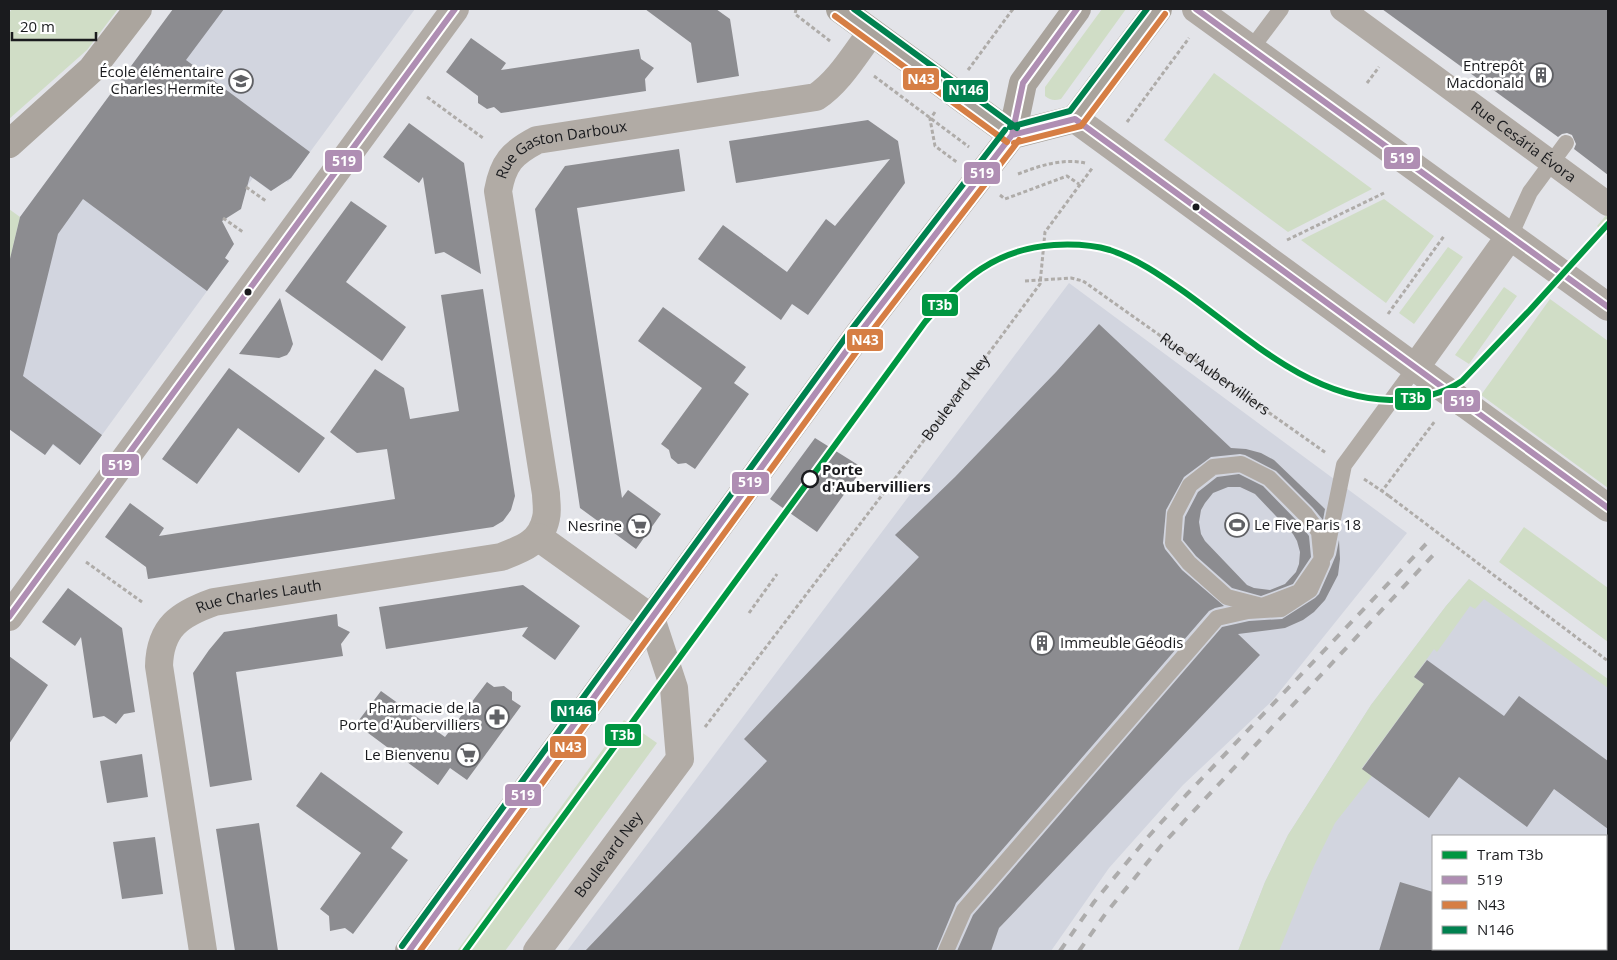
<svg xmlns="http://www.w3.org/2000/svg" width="1617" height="960" font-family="'Open Sans',sans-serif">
	<rect width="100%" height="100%" fill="#e3e4e9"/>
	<path fill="#d2d5df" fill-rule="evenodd" d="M174 9H415L288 182 283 179 276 188 270 191 253 178 216 229 225 258 229 261 80 465 53 445 45 455 9 429V263L20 217Z
		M1069 283 1407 533 1272 701 1183 785 1109 868 1051 951H567Z
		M1469 579 1608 681V951H1238L1265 882 1288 835 1371 705 1446 606ZM1433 836H1606V949H1433Z"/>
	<path fill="#d0ddc6" d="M12 9H118L87 50 9 119V13Z
		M1102 9H1126L1061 99C1054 101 1050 100 1045 96V87Z
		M1214 73 1372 189 1288 232 1164 140Z
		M1384 199 1434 236 1386 303 1301 240Z
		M9 209 20 217 9 263Z
		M1608 213V236L1597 226Z
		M1448 247 1463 257 1414 324 1399 313Z
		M1504 287 1517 296 1469 364 1455 355Z
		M1550 299 1608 341V488L1481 395Z
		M1524 527 1608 588V642L1499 562Z
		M1469 579 1608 679V688L1484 599 1475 609 1470 606 1437 652 1434 649 1414 677 1424 684 1362 768 1372 776 1335 823 1314 866 1279 951H1238L1265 882 1288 835 1371 705 1446 606Z
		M624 720 657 743 505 951H457Z"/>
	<path fill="#8c8c90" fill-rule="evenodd" d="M173 9H224L186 60 310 152 291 178 271 191 250 176 241 209 222 221 234 244 225 258 229 261 207 291 83 199 58 234 23 376 102 435 80 465 53 444 45 455 9 429V263L20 217Z
		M645 9H716L730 19 739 76 697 83 691 43Z
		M1382 9H1608V175L1574 149 1576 144 1572 135 1567 133 1562 134 1558 137Z
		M471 38 506 63 501 70 639 49 641 59 654 68 645 79 646 91 501 113 494 107 487 109 478 103V96L446 72Z
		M868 120 898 141 905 183 808 315 792 304 781 320 698 259 723 225 787 272 826 219 835 226 890 159 736 183 729 141Z
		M409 123 464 163 481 274 444 252 435 254 423 177 419 183 383 157Z
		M679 149 685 191 577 208 622 498 628 490 661 514 636 549 580 508 535 209 565 166Z
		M351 201 387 226 346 282 406 327 382 361 285 291Z
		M483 289 515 496 511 510 503 521 493 527 148 579 146 567 105 537 130 503 164 528 159 536 395 499 387 449 357 453 330 432 375 369 404 388 410 419 459 411 441 295Z
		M280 298 293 344 290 351 287 355 279 358 239 354Z
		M663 307 746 367 734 383 749 394 695 469 686 463 678 464 671 458 669 450 661 444 702 388 638 341Z
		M1099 324 1231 448 1246 449 1261 453 1274 460 1322 506 1325 509 1323 520 1313 508 1276 471 1245 455 1240 454 1211 457 1184 477 1166 510 1163 543 1165 549 1182 570 1224 606 1215 608 1209 611 956 903 936 951H585L767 761 744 739 919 557 895 535 955 477 1056 372Z
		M229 368 325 438 299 473 238 428 197 484 162 459Z
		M815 438 863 468 817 532 770 499Z
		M1239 474 1263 486 1298 522 1309 536 1311 557 1293 584 1261 596 1232 588 1196 556 1183 540 1185 517 1198 492 1217 477ZM1228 487H1240L1255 494 1293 534 1297 541 1300 552 1299 564 1296 572 1285 584 1270 590 1254 588 1247 585 1205 541 1201 534 1199 522 1201 510 1205 503 1213 493Z
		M1339 540 1340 559 1338 575 1325 600 1314 612 1303 620 1285 628 1238 634 1260 655 999 928 991 951H957L973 915 1222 627 1249 621 1282 619 1315 598 1319 594 1331 567 1336 555Z
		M523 585 580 626 555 660 522 636 528 627 386 649 379 607Z
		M68 588 122 628 135 712 124 714 116 724 104 716 93 718 81 637 75 646 42 622Z
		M337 614 338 626 350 632 341 644 343 656 236 672 252 780 210 787 193 673 209 650 224 632Z
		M9 656 48 685 9 744Z
		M1427 660 1504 716 1519 696 1608 761V829L1554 789 1527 827 1459 777 1429 818 1362 769 1424 684 1414 677Z
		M487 682 494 687 504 686 512 692V700L521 706 467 780 450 768 438 785 356 724 381 691 445 737Z
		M142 754 148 797 107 803 100 761Z
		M321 772 403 832 391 848 408 860 353 934 345 928 330 931 329 916 320 909 361 853 296 806Z
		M259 823 278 951H235L216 829Z
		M155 837 163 894 122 899 113 842Z
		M1400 882 1433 892V951H1379Z"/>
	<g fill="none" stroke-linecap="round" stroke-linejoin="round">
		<g stroke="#afaca9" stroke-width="3" stroke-dasharray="4 2.5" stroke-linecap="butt">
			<path d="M796 9 795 14 830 41"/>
			<path d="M968 70 1013 9"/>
			<path d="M874 76 969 147"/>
			<path d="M1367 83 1379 67"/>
			<path d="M427 97 483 138"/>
			<path d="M935 112 930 119 935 146 958 163"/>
			<path d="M1127 122 1189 38"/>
			<path d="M1018 174C1039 166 1062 158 1085 163"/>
			<path d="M246 187 266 201"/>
			<path d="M1000 195 1005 199 1067 176 1079 184"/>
			<path d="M223 218 243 232"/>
			<path d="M1287 240 1384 193"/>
			<path id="s1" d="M1025 281 1071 278 1083 281 1326 453"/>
			<path d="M1388 314 1444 236"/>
			<path d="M1364 479 1382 491"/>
			<path d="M1389 496 1382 491 1435 421"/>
			<path d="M86 562 142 602"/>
			<path d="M1536 607 1608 661"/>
			<path d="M749 613 777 574"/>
			<path id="s2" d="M705 727 928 435 1040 284 1045 232 1093 167"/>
		</g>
		<path stroke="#b1aba5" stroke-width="16" d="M1251 49 1281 9
			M946 951 964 910 1217 618 1248 611 1281 609 1310 590 1322 563 1319 532 1306 515 1269 478 1241 464 1213 467 1190 485 1175 514 1173 543 1189 563 1227 597 1262 606 1299 592 1326 553 1344 465 1415 368"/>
		<path stroke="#b1aba5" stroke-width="24" id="s3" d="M1342 9 1608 204"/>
		<g stroke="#b1aba5" stroke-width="28">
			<path d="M9 617 455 9"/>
			<path id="s4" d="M203 951 159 666C160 627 180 614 214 602L501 557C522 549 541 543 546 518 548 510 546 501 546 494L498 191C503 163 512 153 537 140L816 97C839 82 855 54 871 33"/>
			<path id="s5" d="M537 951 680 759 674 688 651 618 538 537"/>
		</g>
		<path stroke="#b0aaa4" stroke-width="28" d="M1196 9 1608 307
			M1075 119 1465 404
			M1415 368 1510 236"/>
		<path stroke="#a9a39c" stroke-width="28" d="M840 9 1012 135
			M1012 135 1075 119 1158 9
			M409 951 858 335 1012 135 1023 83 1077 9"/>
		<path stroke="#aba59e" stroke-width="28" d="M9 144 91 70 138 9"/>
		<path stroke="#adacac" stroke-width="4" stroke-dasharray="9 9" stroke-linecap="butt" d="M1060 951 1094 902 1148 837 1187 794 1426 544
			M1079 951 1106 913 1160 847 1437 551"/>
		<path stroke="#afaca9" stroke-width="3" stroke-dasharray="4 2.5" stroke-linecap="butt" d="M1389 496 1536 607"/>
		<path stroke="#b1aba5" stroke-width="16" d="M1510 236 1530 192 1566 143"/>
		<path stroke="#b0aaa4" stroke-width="28" d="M1465 404 1608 508"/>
		<g stroke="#fff" stroke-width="10">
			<path id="bus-1" d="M1196 9 1608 307
				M1012 135 1075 119 1608 508
				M9 617 455 9
				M409 951 858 335 1012 135 1023 83 1077 9"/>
		</g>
		<g stroke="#fff" stroke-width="10">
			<path id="bus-2" d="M835 16 1007 142
				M1014 143 1081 126 1165 14
				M420 951 865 340 1019 140"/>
		</g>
		<g stroke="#fff" stroke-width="10">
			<path id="bus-3" d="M854 9 1017 128
				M1010 127 1070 111 1147 9
				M402 946 851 330 1005 130"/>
		</g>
		<use href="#bus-1" stroke="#af8eb3" stroke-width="6"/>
		<use href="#bus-2" stroke="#d67e44" stroke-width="6"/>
		<use href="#bus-3" stroke="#00814f" stroke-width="6"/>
		<g stroke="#fff" stroke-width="10">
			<path id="tram-1" d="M465 951 925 322C962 279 995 249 1054 245 1072 244 1093 245 1110 250 1137 259 1160 275 1183 291 1245 335 1308 398 1390 400 1416 400 1440 396 1462 381L1530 310 1608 224"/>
		</g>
		<use href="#tram-1" stroke="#009641" stroke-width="6"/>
	</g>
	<defs>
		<g id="building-ring" transform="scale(1.25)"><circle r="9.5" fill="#fff" stroke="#606165" stroke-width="1.5"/><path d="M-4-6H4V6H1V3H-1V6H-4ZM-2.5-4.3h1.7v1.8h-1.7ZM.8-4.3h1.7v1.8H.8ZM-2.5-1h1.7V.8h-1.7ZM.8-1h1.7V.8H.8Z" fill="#606165"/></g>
		<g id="school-ring" transform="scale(1.25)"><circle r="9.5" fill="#fff" stroke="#606165" stroke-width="1.5"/><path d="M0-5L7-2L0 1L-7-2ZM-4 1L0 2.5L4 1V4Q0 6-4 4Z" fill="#606165"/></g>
		<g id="stadium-ring" transform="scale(1.25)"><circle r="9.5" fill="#fff" stroke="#606165" stroke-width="1.5"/><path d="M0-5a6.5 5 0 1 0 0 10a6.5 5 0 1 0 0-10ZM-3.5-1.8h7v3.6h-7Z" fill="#606165"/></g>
		<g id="supermarket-ring" transform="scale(1.25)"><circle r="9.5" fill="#fff" stroke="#606165" stroke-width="1.5"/><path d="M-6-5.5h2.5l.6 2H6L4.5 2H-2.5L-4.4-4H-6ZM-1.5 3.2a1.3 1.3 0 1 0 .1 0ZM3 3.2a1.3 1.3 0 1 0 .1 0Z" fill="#606165"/></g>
		<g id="pharmacy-ring" transform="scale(1.25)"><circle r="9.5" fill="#fff" stroke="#606165" stroke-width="1.5"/><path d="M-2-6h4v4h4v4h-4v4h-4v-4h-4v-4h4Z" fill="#606165"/></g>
	</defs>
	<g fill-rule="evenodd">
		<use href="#building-ring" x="1541" y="75"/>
		<use href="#school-ring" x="241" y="81"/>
		<use href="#stadium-ring" x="1237" y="525"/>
		<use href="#supermarket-ring" x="639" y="526"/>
		<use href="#building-ring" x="1042" y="643"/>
		<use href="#pharmacy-ring" x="497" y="717"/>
		<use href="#supermarket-ring" x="468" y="755"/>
	</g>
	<g fill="#1a1b1e" stroke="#fff" stroke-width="2">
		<circle cx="1196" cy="207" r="4.5"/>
		<circle cx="248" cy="292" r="4.5"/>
	</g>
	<circle fill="#fff" stroke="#1a1b1e" stroke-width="2.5" cx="810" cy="479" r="8"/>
	<g text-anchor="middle" stroke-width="5" stroke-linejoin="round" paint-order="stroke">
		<g font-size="15" fill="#1a1b1e" stroke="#fff" text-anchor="end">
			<text x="1524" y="71">Entrepôt<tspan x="1524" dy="17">Macdonald</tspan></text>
			<text x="224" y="77">École élémentaire<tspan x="224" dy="17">Charles Hermite</tspan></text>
			<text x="1254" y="530" text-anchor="start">Le Five Paris 18</text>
			<text x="622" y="531">Nesrine</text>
			<text x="1060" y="648" text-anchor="start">Immeuble Géodis</text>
			<text x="480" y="713">Pharmacie de la<tspan x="480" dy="17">Porte d'Aubervilliers</tspan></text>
			<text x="450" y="760">Le Bienvenu</text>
		</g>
		<g font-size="15" fill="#1a1b1e" stroke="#fff">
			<text dy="5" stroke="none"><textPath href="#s3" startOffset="225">Rue Cesária Évora</textPath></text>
			<text dy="5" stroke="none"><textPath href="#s4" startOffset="1150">Rue Gaston Darboux</textPath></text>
			<text dy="5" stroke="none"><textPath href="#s1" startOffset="220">Rue d'Aubervilliers</textPath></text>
			<text dy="5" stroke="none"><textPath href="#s2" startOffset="414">Boulevard Ney</textPath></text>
			<text dy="5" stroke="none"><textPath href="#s4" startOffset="425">Rue Charles Lauth</textPath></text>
			<text dy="5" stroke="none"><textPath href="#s5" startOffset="120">Boulevard Ney</textPath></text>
		</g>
		<g font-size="15" font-weight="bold" fill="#1a1b1e" stroke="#fff" text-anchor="start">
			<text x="822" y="475">Porte<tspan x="822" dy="17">d'Aubervilliers</tspan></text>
		</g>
	</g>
	<g stroke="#fff" stroke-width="2">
		<rect x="902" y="67" width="38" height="24" rx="5" fill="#d67e44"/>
		<rect x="942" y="79" width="47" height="24" rx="5" fill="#00814f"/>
		<rect x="1383" y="146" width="38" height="24" rx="5" fill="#af8eb3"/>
		<rect x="324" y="149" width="39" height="24" rx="5" fill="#af8eb3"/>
		<rect x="963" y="161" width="38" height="24" rx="5" fill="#af8eb3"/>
		<rect x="921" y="293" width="38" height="24" rx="5" fill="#009641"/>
		<rect x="846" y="328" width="38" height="24" rx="5" fill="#d67e44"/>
		<rect x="1394" y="387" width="38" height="24" rx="5" fill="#009641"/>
		<rect x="1443" y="389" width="38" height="24" rx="5" fill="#af8eb3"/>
		<rect x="101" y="453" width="39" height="24" rx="5" fill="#af8eb3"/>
		<rect x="731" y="471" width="39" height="24" rx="5" fill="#af8eb3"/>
		<rect x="550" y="699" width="47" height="24" rx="5" fill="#00814f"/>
		<rect x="604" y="723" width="38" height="24" rx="5" fill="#009641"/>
		<rect x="549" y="735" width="38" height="24" rx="5" fill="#d67e44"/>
		<rect x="504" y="783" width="38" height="24" rx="5" fill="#af8eb3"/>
	</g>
	<g font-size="14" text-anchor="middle" font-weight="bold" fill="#fff">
		<text x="921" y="84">N43</text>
		<text x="966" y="95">N146</text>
		<text x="1402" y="163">519</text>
		<text x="344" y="166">519</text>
		<text x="982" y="178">519</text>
		<text x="940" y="310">T3b</text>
		<text x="865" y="345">N43</text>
		<text x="1413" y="403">T3b</text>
		<text x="1462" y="406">519</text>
		<text x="120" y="470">519</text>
		<text x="750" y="487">519</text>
		<text x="574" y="716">N146</text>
		<text x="623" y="740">T3b</text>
		<text x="568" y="752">N43</text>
		<text x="523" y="800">519</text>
	</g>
	<rect width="1617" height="960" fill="none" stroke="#1a1b1e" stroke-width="20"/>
	<rect x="1432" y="835" width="175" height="115" fill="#ffffff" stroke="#a3a4a5"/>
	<rect x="1442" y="851" width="25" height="8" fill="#009641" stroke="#a3a4a5"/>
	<text x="1477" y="860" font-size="15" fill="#1a1b1e">Tram T3b</text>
	<rect x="1442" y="876" width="25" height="8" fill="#af8eb3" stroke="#a3a4a5"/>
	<text x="1477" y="885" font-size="15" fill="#1a1b1e">519</text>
	<rect x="1442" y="901" width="25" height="8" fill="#d67e44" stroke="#a3a4a5"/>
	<text x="1477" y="910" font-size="15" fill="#1a1b1e">N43</text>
	<rect x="1442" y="926" width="25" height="8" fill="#00814f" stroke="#a3a4a5"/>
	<text x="1477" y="935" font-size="15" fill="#1a1b1e">N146</text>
	<path d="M12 32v8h84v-8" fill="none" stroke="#1a1b1e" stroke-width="2.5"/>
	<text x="20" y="32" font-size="15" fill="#1a1b1e" stroke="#ffffff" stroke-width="4" paint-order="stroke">20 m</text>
</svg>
